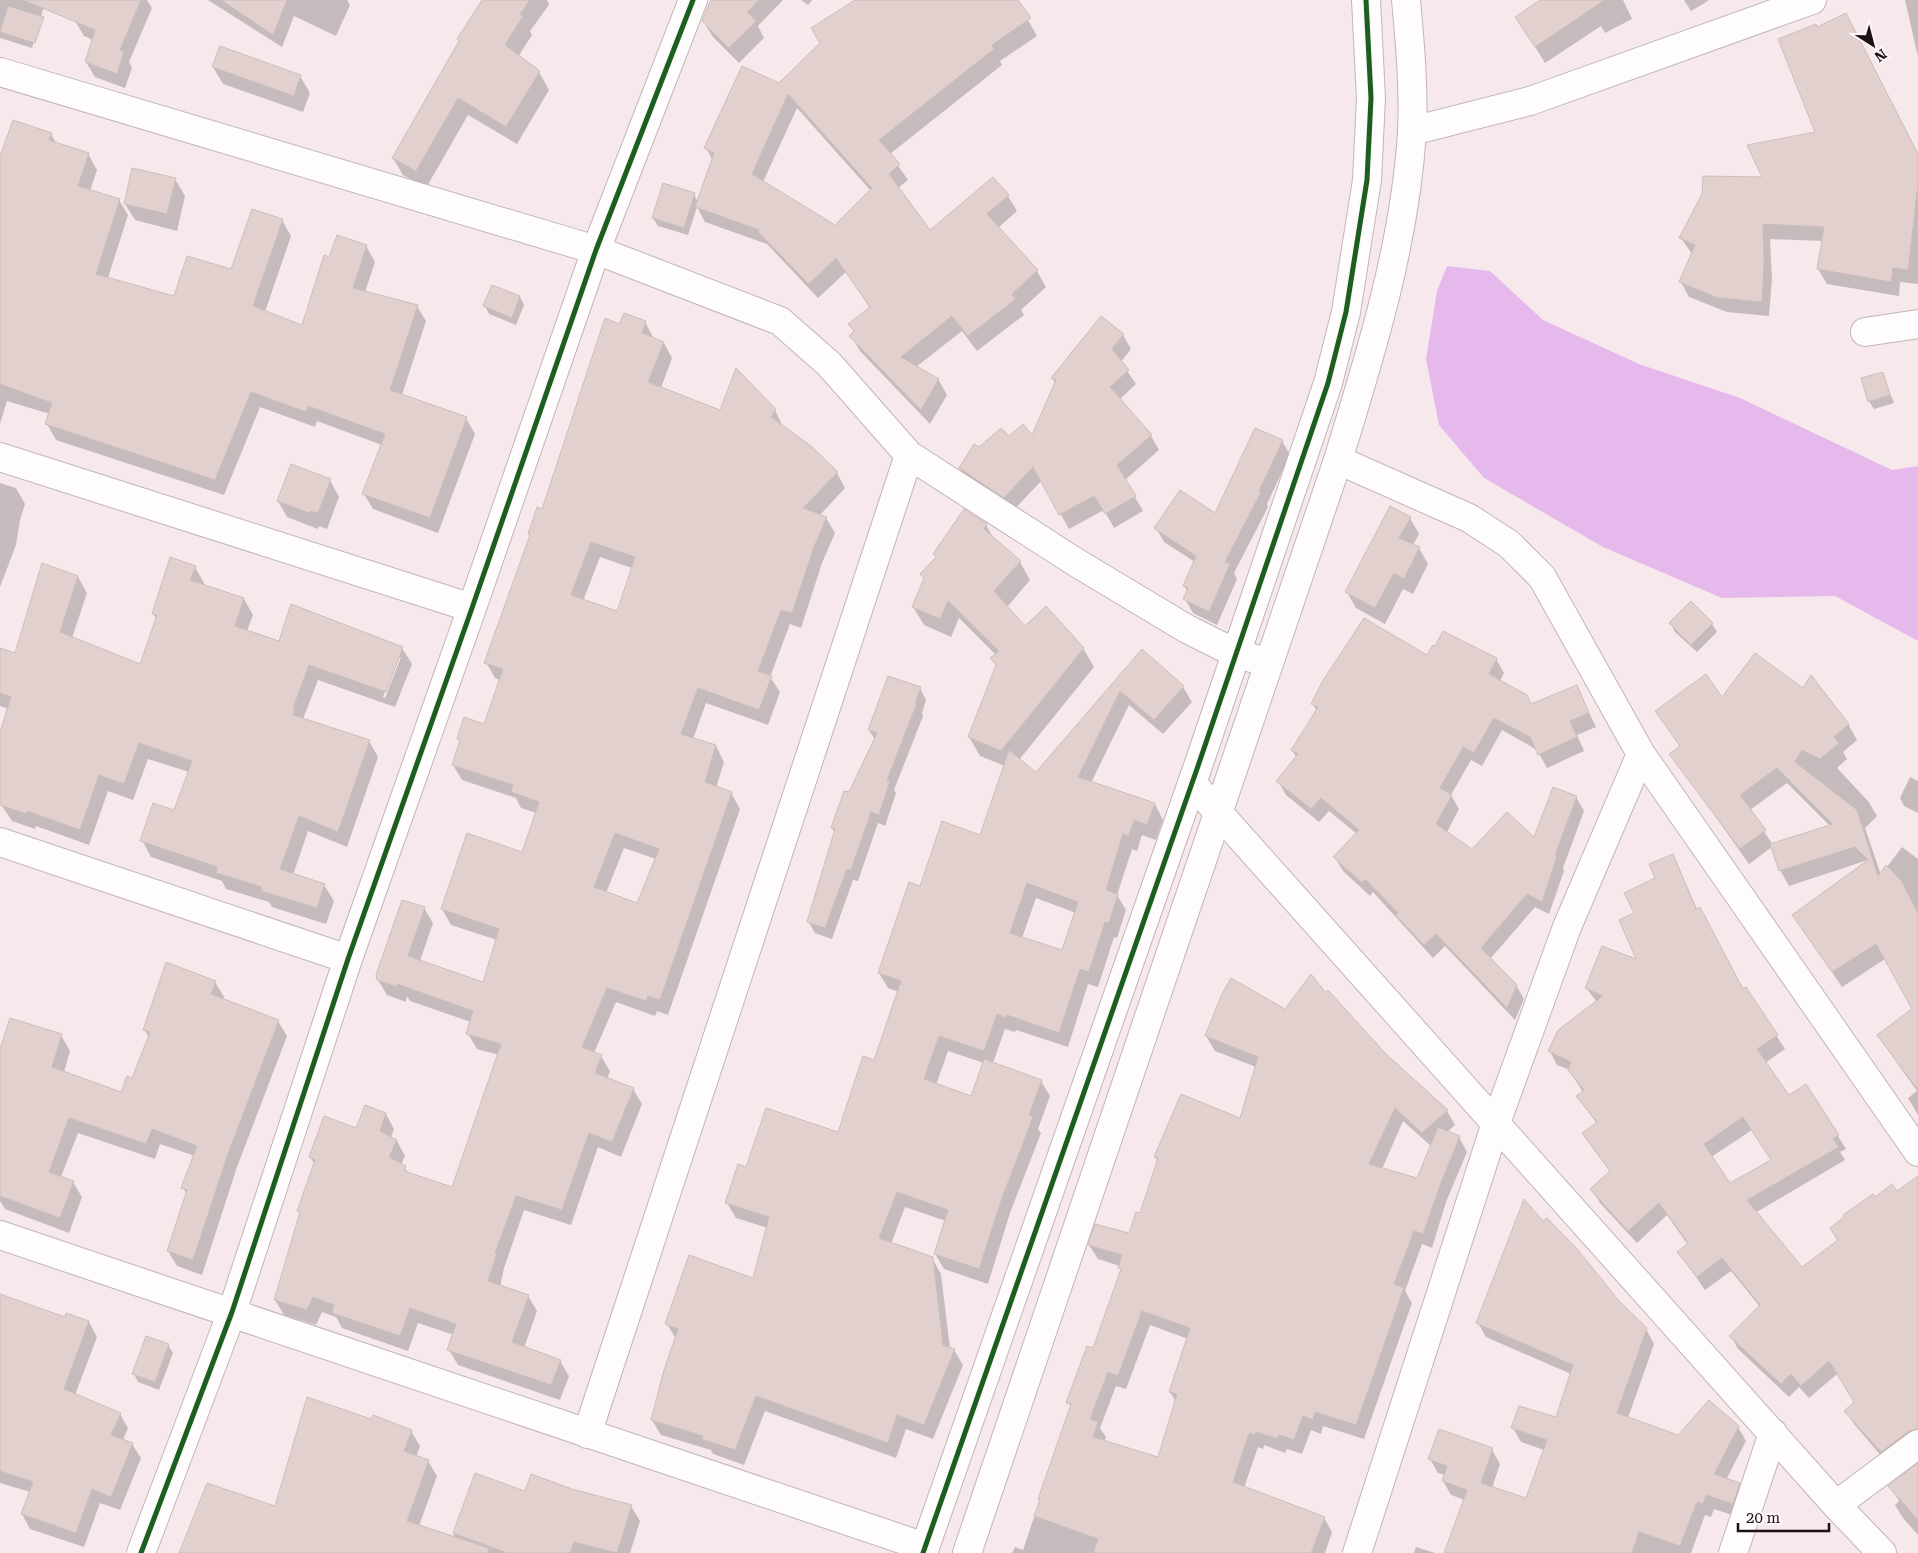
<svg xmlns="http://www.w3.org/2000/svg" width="1918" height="1553" font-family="'Roboto Serif',serif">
	<rect width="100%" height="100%" fill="#f7e9eb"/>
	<path fill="#e6b9ec" d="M1447 266 1490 271 1543 320 1639 364 1740 398 1892 470 1918 466V641L1835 596 1722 598 1603 547 1484 478 1439 425 1426 359 1437 291Z"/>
	<path fill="#0003" fill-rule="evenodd" d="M0 0H46L32 48 0 38Z
		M83 0H147L152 8 129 62 132 68 125 88 95 77 86 62 93 40 84 36 75 21Z
		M208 0H347L350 5 336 36 294 16 282 47Z
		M484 0H547L549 5 530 31 532 35 518 57 539 72 549 90 517 144 468 115 426 188 403 175 393 158Z
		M713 0H783L758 26 764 38 739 63 713 37 703 21 709 4Z
		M801 0H812L808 5Z
		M871 0H1003L1028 20 1037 36 1000 61 1002 65 890 154 908 180 898 188 929 231 1008 196 1017 211 998 228 1037 271 1046 287 1021 310 1024 315 977 351 962 331 916 367 938 379 947 395 930 424 860 351 851 336 854 332 850 324 870 308 846 272 818 298 767 244 705 222 697 207 688 235 658 226 653 218 694 194 698 202 713 161 706 148ZM797 108 871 191 835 226 763 182Z
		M1542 0H1623L1632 19 1605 33 1601 26 1545 63 1517 17Z
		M1684 0H1708V1L1691 11Z
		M1905 0H1918V57Z
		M213 67 300 76 310 93 303 112 223 84Z
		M51 134 56 143 88 154 97 170 90 191 119 200 128 215 108 278 175 297 232 271 282 220 291 236 265 312 303 327 330 259 366 246 375 262 365 292 417 306 426 321 402 395 466 418 475 434 438 533 373 509 364 494 382 445 317 421 315 427 260 407 224 495 56 440 47 424 50 414 7 401 0 424V160Z
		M1918 155V284L1900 282 1899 296 1827 284 1818 269 1823 241 1770 239 1772 279 1769 316 1727 312 1689 297 1681 282 1692 254 1681 238 1764 178Z
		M175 179 185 196 177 231 135 220 125 204Z
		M520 297 524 305 516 325 489 314 485 306Z
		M1101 318 1123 335 1131 349 1121 362 1136 384 1119 400 1151 436 1159 450 1125 480 1143 511 1114 528 1104 510 1069 529 1042 480 1013 511 968 483 960 468 979 449 1008 438 1033 437 1055 383 1052 378Z
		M645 322 654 339 664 343 672 358 661 388 721 411 775 410 783 427 837 473 845 488 820 515 826 518 835 533 822 563 801 628 790 624 770 677 780 692 768 725 706 703 693 739 716 746 724 762 716 788 731 793 740 809 668 1015 657 1011 655 1016 616 1002 594 1053 601 1056 610 1071 607 1079 633 1089 642 1104 621 1157 598 1147 571 1225 524 1210 504 1268 500 1287 528 1296 537 1311 524 1348 560 1361 569 1376 560 1400 458 1365 449 1350 454 1335 418 1323 408 1351 342 1328 336 1317 322 1312 316 1325 284 1315 275 1300 300 1214 299 1211 315 1165 310 1157 386 1114 394 1129 391 1138 397 1141 405 1156 401 1165 410 1174 453 1188 499 1055 477 1049 468 1034 471 1022 410 1001 407 996 406 1002 387 995 378 980 424 908 433 923 420 961 484 984 497 940 451 925 442 909 523 854 536 813 521 808 516 798 462 780 453 765 461 743 458 739 485 726 500 680 495 678 486 662 531 537 530 534 542 510 620 326ZM600 557 632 568 617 613 583 601ZM624 848 656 859 638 904 606 893Z
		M1882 373 1894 403 1874 409 1869 401Z
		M1282 441 1290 455 1267 504 1268 507 1234 573 1237 579 1217 625 1193 613 1185 599 1188 592 1184 586 1195 562 1164 542 1156 528 1216 515Z
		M330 480 339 497 327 529 319 526 318 529 287 517 278 501Z
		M0 483 16 488 25 504 20 520 16 545 0 587Z
		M1410 518 1419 534 1413 545 1419 548 1428 564 1413 594 1403 589 1385 624 1356 608 1347 592Z
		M986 525 995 541 1020 562 1030 580 1007 607 1025 627 1083 648 1094 667 1019 760 1036 774 1142 651 1183 687 1192 702 1163 734 1129 705 1091 783 1155 804 1163 820 1156 840 1142 835 1137 851 1132 849 1117 895 1126 910 1117 938 1114 937 1098 987 1088 984 1068 1047 1016 1030 1015 1032 1005 1029 993 1063 1041 1081 1050 1096 1038 1129 1041 1133 1010 1213 988 1284 944 1269 935 1254 946 1221 905 1207 891 1244 932 1258 941 1274 950 1348 954 1350 963 1365 933 1439 906 1429 896 1458 765 1411 744 1465 713 1454 711 1450 661 1435 652 1420 676 1339 667 1324 754 1280 768 1228 736 1218 727 1203 746 1169 839 1134 875 1062 899 992 888 988 879 973 921 888 981 836 1005 766 980 756 969 737 997 667 992 659 996 655 959 618 951 637 924 625 913 607 925 580 921 574 937 559 934 554ZM1036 898 1076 913 1063 951 1022 938ZM948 1051 984 1063 971 1097 936 1085Z
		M43 565 78 577 87 593 72 638 140 665 157 620 153 613 195 567 204 583 203 586 244 599 253 615 247 631 279 643 402 648 412 664 395 707 318 680 303 719 369 741 378 757 347 847 308 831 293 875 324 885 334 901 326 924 272 907 269 902 226 889 222 881 151 857 142 840 175 812 189 772 148 759 133 800 108 791 89 845 36 826 35 829 12 821 0 803V734L9 709 0 706V649L16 654ZM398 657H401L385 698 383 697Z
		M1671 624H1712L1717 632 1697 652 1675 632Z
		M1428 657 1496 659 1504 673 1500 681 1531 705 1576 686 1596 727 1577 735 1584 751 1547 768 1537 750 1502 730 1482 766 1471 760 1451 795 1459 809 1447 832 1473 850 1535 839 1576 797 1584 811 1563 868 1564 871 1549 914 1535 907 1490 959 1516 985 1524 999 1515 1020 1445 946 1433 958 1373 892 1370 896 1343 871 1335 857 1357 834 1329 811 1319 822 1286 795 1278 781 1297 758 1292 750 1317 712 1313 704Z
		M920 688 926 700 922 713 923 716 894 790 896 793 885 826 878 823 858 881 853 880 832 939 815 933 808 921 835 833 832 828 875 740 869 730Z
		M1722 699 1848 724 1857 740 1843 752 1847 759 1837 768 1868 801 1877 816 1865 828 1881 875 1902 847 1918 859V1115L1908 1098 1917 1091 1878 1036 1914 1009 1885 959 1842 987 1793 915 1868 860 1789 886 1780 870 1772 847 1749 864 1671 754 1680 747 1657 711ZM1787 783 1830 826 1773 845 1750 810Z
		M1910 777 1918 781V813L1904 806 1900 798Z
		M1673 855 1697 909 1743 990 1746 989 1785 1049 1765 1063 1788 1097 1838 1136 1846 1149 1840 1152 1845 1160 1755 1213 1802 1268 1838 1241 1831 1229 1875 1198 1897 1193 1918 1211V1444L1889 1465 1854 1424 1846 1411 1856 1402 1837 1374 1809 1398 1799 1387 1789 1397 1738 1349 1731 1336 1760 1307 1731 1271 1705 1290 1679 1252 1688 1245 1667 1215 1637 1243 1600 1203 1592 1189 1611 1173 1584 1133 1597 1124 1578 1096 1583 1092 1568 1069 1557 1065 1550 1051 1597 1002 1586 988 1638 961 1636 914ZM1752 1130 1772 1161 1729 1185 1711 1157Z
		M215 982 224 997 223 1000 278 1021 287 1036 237 1167 202 1275 177 1266 168 1251 187 1194 183 1188 195 1156 160 1144 155 1159 78 1133 61 1177 73 1182 82 1197 69 1233 5 1209 0 1201V1052L61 1035 70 1051 64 1072 122 1093 132 1079 149 1038 145 1030Z
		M1326 995 1385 1055 1447 1111 1455 1125 1447 1132 1459 1137 1467 1152 1446 1202 1432 1248 1422 1244 1405 1291 1412 1303 1364 1439 1323 1426 1321 1434 1311 1430 1302 1454 1287 1449 1285 1453 1264 1445 1263 1449 1258 1447 1244 1488 1324 1518 1332 1532 1325 1553H1012L1015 1547 1023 1550 1071 1407 1068 1402 1094 1349 1121 1272 1120 1266 1098 1259 1089 1245 1130 1235 1141 1215 1158 1162 1155 1157 1240 1120 1256 1067 1215 1051 1206 1036ZM1403 1121 1432 1147 1418 1180 1382 1169ZM1150 1325 1188 1339 1170 1392 1176 1402 1159 1458 1104 1442 1106 1437 1100 1428 1116 1386 1126 1389Z
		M0 1295 66 1319 67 1314 89 1322 97 1337 75 1395 120 1414 128 1428 123 1440 132 1444 141 1458 120 1510 100 1503 84 1547 30 1529 22 1514 30 1492 0 1483Z
		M1619 1302 1646 1329 1654 1344 1628 1418 1678 1436 1738 1427 1746 1441 1726 1480 1739 1484 1747 1498 1741 1518 1714 1509 1711 1517 1705 1515 1691 1553H1446L1465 1500 1451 1495 1443 1481 1445 1475 1438 1473 1430 1459 1492 1450 1500 1464 1492 1488 1527 1500 1544 1450 1521 1442 1513 1428 1556 1419 1571 1374 1486 1337 1478 1323Z
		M168 1345 173 1353 159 1390 138 1382 134 1374Z
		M372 1421 411 1431 420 1446 416 1457 428 1461 437 1476 419 1526 453 1538 476 1474 526 1493 572 1490 631 1506 640 1521 630 1553H180L276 1507Z
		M1918 1465V1535L1903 1518 1895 1505 1899 1501 1890 1486Z
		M1416 1547 1435 1553H1414Z"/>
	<path fill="#e2d0ce" stroke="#cabebd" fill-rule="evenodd" d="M23 0H141L120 50 124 52 117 74 85 62 95 30Z
		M221 0H287L273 35Z
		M482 0H530L520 14 523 16 505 45 540 71 506 127 458 98 416 171 392 158 459 41 457 39Z
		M711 0H759L747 12 756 21 729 48 702 21Z
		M855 0H1018L1031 18 992 45 994 49 879 140 900 164 889 174 930 230 993 177 1009 195 987 214 1038 270 1012 294 1016 299 968 336 952 316 901 357 939 379 921 410 849 336 854 331 848 324 870 307 836 258 809 284 758 232 759 230 695 207 714 153 704 148 742 66 779 83 820 43 811 28ZM788 94 872 188 835 225 752 174Z
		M1540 0H1605L1535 47 1515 17Z
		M8 6 44 17 35 43 0 32Z
		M1846 13 1918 154V184L1908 270 1893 268 1891 282 1817 269 1824 227 1763 224 1764 264 1762 302 1718 298 1679 282 1695 245 1679 238 1702 194 1703 176 1762 177 1747 145 1815 132 1778 39 1816 24 1817 27Z
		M220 46 301 75 294 96 212 67Z
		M13 120 52 133 49 140 89 153 78 186 120 199 96 274 174 296 187 256 231 269 252 209 283 219 253 306 302 325 324 255 329 257 337 235 367 245 353 288 418 305 390 390 467 417 430 518 362 494 385 434 308 406 306 412 251 392 215 480 45 424 52 403 0 384V156Z
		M132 168 176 178 167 214 124 204Z
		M663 183 695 193 684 228 652 218Z
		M492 285 520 296 512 318 483 306Z
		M624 313 646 321 642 333 664 342 648 382 720 410 736 368 776 409 771 417 811 446 838 472 803 508 827 517 814 547 792 613 781 610 758 671 772 676 759 710 698 688 681 734 716 745 705 782 732 792 660 1000 648 996 646 1001 607 988 582 1047 602 1055 595 1073 634 1088 612 1142 589 1133 562 1210 516 1196 495 1253H497L488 1281 529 1295 512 1342 561 1360 551 1385 447 1350 456 1324 410 1308 400 1336 332 1313 334 1305 313 1297 307 1310 274 1300 300 1212 297 1211 315 1160 309 1157 324 1116 356 1128 365 1105 386 1113 380 1131 397 1140 389 1157 406 1166 404 1171 452 1187 501 1044 466 1034 473 1011 400 985 398 983 397 987 377 980 376 975 402 900 425 907 408 956 483 982 499 929 441 909 467 833 522 852 539 802 511 792 513 785 452 765 460 740 457 739 464 717 484 724 503 669 484 663 530 535 528 534 537 507 542 509 605 318 619 324ZM591 542 635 557 617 611 571 595ZM615 833 659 849 637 903 594 887Z
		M1101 316 1124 334 1112 349 1129 370 1110 387 1152 435 1117 465 1136 496 1105 514 1094 496 1059 515 1033 467 1004 498 959 468 974 444 979 447 1001 428 1009 436 1023 424 1032 435 1056 380 1051 378Z
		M1883 372 1890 395 1868 402 1861 378Z
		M1255 428 1283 440 1259 491 1261 492 1225 562 1230 564 1209 612 1183 599 1188 588 1183 586 1196 556 1154 528 1180 490 1215 513Z
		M291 464 331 479 318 513 310 511 309 513 277 501Z
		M1390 506 1411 517 1399 538 1420 547 1404 579 1394 573 1375 608 1345 592Z
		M964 509 987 524 984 529 1021 561 994 591 1025 626 1046 606 1084 648 1001 751 968 737 996 665 990 658 999 651 948 601 940 619 912 607 924 578 920 574 936 557 933 554Z
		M170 557 196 566 190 580 244 598 235 626 279 641 291 604 403 647 386 692 309 665 293 708 295 709 293 715 370 740 338 832 299 816 280 869 325 884 317 908 261 891 262 887 216 873 217 867 140 841 153 803 174 810 192 761 139 743 124 784 99 775 80 830 27 811 26 814 0 805V732L11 697 0 693V648L15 653 42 563 78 576 60 632 140 664 157 615 152 614Z
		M1691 601 1713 623 1691 645 1669 623Z
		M1364 618 1427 655 1433 645 1435 646 1443 631 1497 658 1489 674 1527 695 1531 704 1577 685 1589 713 1570 721 1577 737 1538 755 1530 737 1494 718 1474 753 1463 747 1440 788 1452 795 1436 824 1472 849 1507 812 1534 837 1553 787 1577 796 1555 855 1557 856 1542 902 1527 894 1481 948 1517 985 1507 1008 1436 934 1424 945 1395 915 1398 913 1365 879 1362 883 1333 857 1359 830 1321 798 1311 809 1276 781 1298 754 1291 750 1318 707 1311 704 1322 682Z
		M1142 649 1184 686 1154 720 1120 691 1078 777 1155 803 1147 825 1134 820 1129 836 1123 834 1106 890 1118 894 1109 923 1105 922 1089 972 1080 969 1059 1033 1007 1015 1006 1018 997 1014 984 1051 939 1036 924 1079 971 1096 984 1059 1042 1080 1029 1115 1033 1117 1002 1198 979 1269 934 1254 948 1210 897 1192 879 1238 933 1257 943 1345 955 1349 924 1425 897 1415 888 1443 756 1396 735 1450 702 1439 703 1436 651 1420 664 1370 678 1329 665 1324 689 1255 753 1278 769 1217 725 1203 738 1164 746 1167 766 1108 838 1132 863 1056 874 1060 901 981 878 973 909 882 920 886 942 821 980 835 1009 750 1036 772ZM1027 883 1078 902 1062 950 1010 933Z
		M1755 653 1803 688 1811 675 1849 724 1834 737 1839 743 1820 759 1802 750 1795 762 1857 810 1878 876 1886 865 1901 880 1918 913V1090L1877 1035 1912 1009 1876 944 1832 972 1792 915 1868 860 1855 847 1779 871 1770 844 1833 824 1777 768 1740 795 1766 830 1740 849 1669 754 1680 746 1655 711 1706 674 1722 697Z
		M888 676 921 687 915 703H917L887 780 890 781 879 815 871 812 851 870 847 869 825 928 807 922 835 829 831 828 844 791 849 792 877 733 868 730Z
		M1673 854 1696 909 1700 907 1743 989 1746 987 1778 1035 1757 1049 1789 1095 1806 1084 1839 1135 1833 1139 1839 1147 1747 1200 1802 1267 1838 1240 1830 1228 1844 1217 1843 1215 1873 1194 1875 1197 1892 1184 1897 1191 1918 1176V1429L1909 1431 1881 1452 1844 1411 1854 1402 1829 1361 1801 1386 1791 1374 1781 1384 1729 1336 1760 1305 1722 1258 1697 1277 1677 1252 1688 1243 1659 1203 1628 1231 1590 1189 1610 1171 1582 1133 1597 1122 1576 1096 1584 1090 1568 1070 1571 1062 1548 1051 1558 1030 1603 996 1585 988 1602 946 1636 959 1619 920 1634 913 1624 893 1655 878 1649 864ZM1743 1117 1771 1160 1730 1183 1704 1144Z
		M166 962 216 981 211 994 279 1020 229 1151 193 1260 167 1251 187 1190 181 1188 197 1146 152 1129 146 1144 69 1118 49 1172 74 1181 60 1218 0 1196V1049L10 1018 62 1034 52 1067 121 1092 127 1076 132 1078 150 1032 143 1030Z
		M1311 974 1326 993 1328 990 1386 1054 1448 1110 1422 1133 1395 1108 1369 1164 1417 1178 1438 1127 1460 1136 1439 1188 1423 1234 1414 1231 1394 1284 1404 1288 1356 1425 1315 1412 1313 1420 1303 1416 1294 1440 1279 1435 1277 1439 1256 1432 1255 1435 1249 1433 1233 1482 1325 1517 1311 1553H1093L1098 1539 1034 1516 1040 1500 1038 1499 1071 1404 1066 1403 1087 1346 1093 1348 1121 1269 1118 1268 1122 1255 1088 1245 1095 1224 1129 1233 1136 1212 1140 1213 1158 1158 1154 1157 1181 1094 1240 1118 1258 1057 1205 1036 1221 996 1231 978 1285 1009ZM1142 1311 1190 1328 1169 1392 1177 1394 1158 1457 1093 1437 1098 1422 1090 1419 1108 1372 1118 1376Z
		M1524 1199 1543 1221 1547 1218 1578 1250 1620 1302 1647 1328 1617 1413 1678 1435 1709 1400 1739 1426 1714 1474 1740 1483 1733 1504 1706 1495 1703 1504 1697 1502 1680 1546 1639 1532 1632 1553H1444L1467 1490 1442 1481 1447 1466 1428 1459 1439 1429 1493 1448 1481 1483 1526 1498 1547 1440 1511 1428 1519 1406 1556 1417 1573 1365 1476 1323Z
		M0 1294 65 1317 66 1313 89 1321 64 1389 121 1413 111 1435 133 1443 111 1497 92 1489 76 1533 21 1514 33 1482 0 1471Z
		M146 1336 169 1344 155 1382 132 1374Z
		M307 1397 371 1419 373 1415 412 1430 404 1451 429 1460 407 1521 489 1548 488 1553H179L207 1483 275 1506Z
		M1918 1463V1520L1888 1486Z
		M475 1473 525 1491 531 1474 572 1489 632 1505 617 1553 574 1542 570 1553H507L453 1533Z"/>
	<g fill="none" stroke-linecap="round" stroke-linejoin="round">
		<g stroke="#c2b5b7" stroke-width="30">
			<path id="street" d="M0 72 596 250 780 321 829 364 909 455 1077 563 1187 629 1235 653 1269 663
				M1412 131 1530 101 1812 0
				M1865 332 1918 324
				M0 457 472 608
				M1338 460 1469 518 1509 544 1542 577 1641 754 1918 1152
				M1192 783 1836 1505 1882 1553
				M0 842 348 959
				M0 1235 925 1547
				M587 1434 909 455
				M1836 1505 1918 1444
				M141 1553 232 1312 348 959 472 608 596 250 693 0
				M1357 1553 1496 1123 1567 927 1641 754
				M1733 1553 1773 1433"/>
		</g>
		<g stroke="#c2b5b7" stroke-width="30">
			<path id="secondary" d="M923 1553 1198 766 1328 383 1346 312 1367 180 1371 98 1366 0
				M967 1553 1338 460C1371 353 1405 244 1412 132 1414 89 1410 43 1406 0"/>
		</g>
		<use href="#street" stroke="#fefcfc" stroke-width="28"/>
		<use href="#secondary" stroke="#fefcfc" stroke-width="28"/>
		<g stroke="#fdf6f7" stroke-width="8">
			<path id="cycleway" d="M141 1553 232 1312 348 959 472 608 596 250 693 0
				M923 1553 1198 766 1328 383 1346 312 1367 180 1371 98 1366 0"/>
		</g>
		<use href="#cycleway" stroke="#1b5e20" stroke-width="5"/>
	</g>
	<g transform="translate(1873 45) rotate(144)" stroke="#fdf6f7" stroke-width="4" paint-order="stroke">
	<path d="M0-4L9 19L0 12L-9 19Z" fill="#1c1113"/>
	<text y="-8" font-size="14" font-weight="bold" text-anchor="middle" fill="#1c1113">N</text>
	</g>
	<path d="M1738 1523v8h91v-8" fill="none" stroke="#1c1113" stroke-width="2.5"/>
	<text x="1746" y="1523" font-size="15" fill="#1c1113" stroke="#fdf6f7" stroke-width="4" paint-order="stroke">20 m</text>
</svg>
